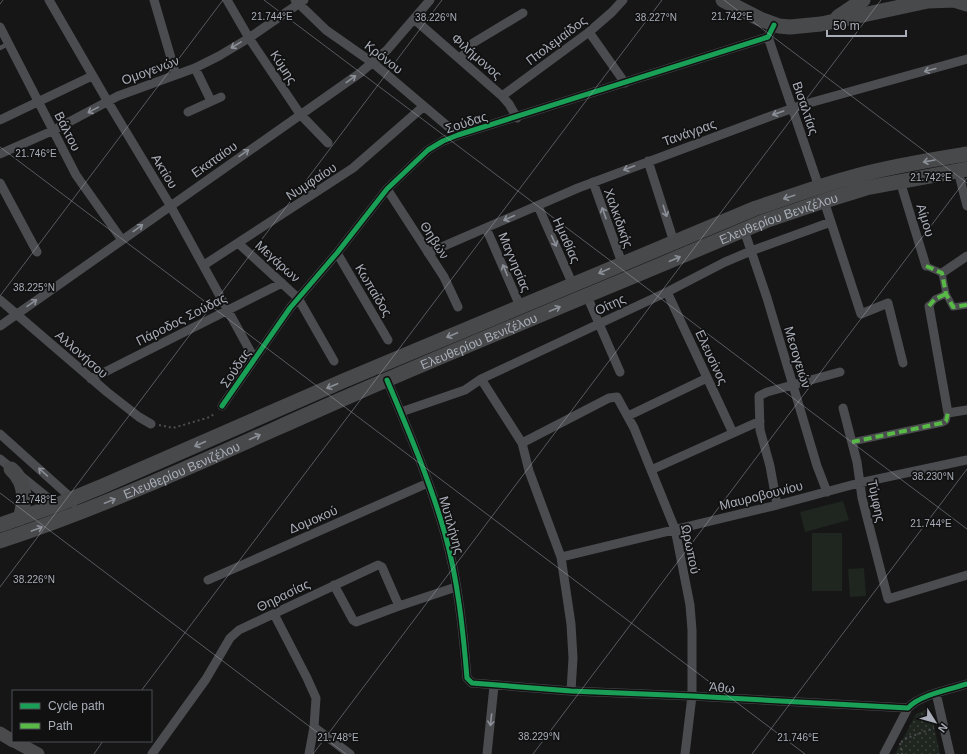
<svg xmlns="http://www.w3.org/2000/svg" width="967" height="754" font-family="Helvetica,sans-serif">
	<defs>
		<pattern id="grass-dots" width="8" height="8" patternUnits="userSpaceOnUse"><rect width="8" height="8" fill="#1f251f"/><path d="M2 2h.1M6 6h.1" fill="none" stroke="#3d423d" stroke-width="1.8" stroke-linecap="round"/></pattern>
	</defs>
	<rect width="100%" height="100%" fill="#161617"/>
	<path fill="url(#grass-dots)" d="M930 708 940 754H895L916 714Z"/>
	<path fill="#1f251f" d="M843 501 849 520 805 532 800 512Z
		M812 533H842V591H812Z
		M864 568 866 596 850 597 848 569Z"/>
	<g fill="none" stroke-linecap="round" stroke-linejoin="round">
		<path stroke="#4c4e51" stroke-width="2" stroke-dasharray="2 3" stroke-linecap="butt" d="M159 425 173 428 210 417 215 413
			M901 742 907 738 934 728
			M900 743 902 754"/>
		<path stroke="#4b4c4f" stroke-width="4.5" d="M0 48 8 44"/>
		<path stroke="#4b4c4f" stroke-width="7" d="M926 266 942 273 946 294 953 307 967 305
			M929 306 935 299 946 294
			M852 442 942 423 946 421 948 413"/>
		<path stroke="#4b4c4f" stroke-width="9" d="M49 0 108 102 170 205 254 358
			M154 0 176 75
			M227 0 249 38 300 114 328 143
			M295 0 326 30 373 63 458 135
			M414 19 502 96 509 104 517 118
			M0 27 76 175 122 240
			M589 32 625 83
			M768 37 819 187
			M460 59 473 43 523 13
			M195 68 211 101
			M502 96 589 32 612 12 623 0
			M188 112 221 97
			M0 120 92 76
			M0 154 52 131 118 96 195 68 219 56 249 38 304 0
			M648 161 674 242
			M958 171 967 206
			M900 181 926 266
			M593 182 622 263
			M0 183 37 252
			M387 189 444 277 458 307
			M824 201 861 314 888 303 903 363
			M538 206 573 285
			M486 228 520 306
			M744 230 767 298 817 466 827 492
			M238 243 298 298 334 361
			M337 253 388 340
			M428 253 578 188 771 116 802 105 967 59
			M204 265 353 168 424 106
			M942 273 967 256
			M667 292 733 433
			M587 296 620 372
			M0 300 107 392 139 417 151 424
			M929 306 948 413 967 410
			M0 326 360 73 387 50 430 0
			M91 379 282 283
			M481 379 522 443 529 471 561 557 571 624 573 658 571 691
			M387 380C408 430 430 481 445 534 458 580 463 630 467 678L472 683 571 691 692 696 908 708C919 695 951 689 967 684
			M222 406 290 308 337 253 387 189 428 150 443 141 458 135 768 37 774 25
			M843 408 857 462 862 498 888 599 967 575
			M401 412 465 390 481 379 667 292 725 262 751 251 831 222
			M628 416 707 378
			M0 434 68 495 73 503
			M522 443 609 398 617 397 634 428 675 529 690 605 692 630V696L685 754
			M0 459 58 506
			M651 470 760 421
			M777 505 770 466 760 430 759 396 767 392 840 372
			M561 557 777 505 859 483 967 460
			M208 580 428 483
			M334 585 353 620 356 622 399 606
			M274 614 307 678 316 698 314 727 309 754
			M936 693 950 754
			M314 727 350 754
			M152 754 206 679 230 638 239 630 378 565 382 567 399 606 456 587
			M487 754 494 686
			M884 754 908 708"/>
		<path stroke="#4a4a4d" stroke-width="13" d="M0 733 13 741
			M14 741 38 754"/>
		<g stroke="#48494b" stroke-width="15">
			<path d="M723 0 760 19 779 26 790 27 821 24 928 1 954 0 967 4"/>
			<path d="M838 17 863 0"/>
			<path d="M11 469C26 482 26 500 20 518"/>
			<path d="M0 525 57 505 103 486 343 381 756 208C789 197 822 185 856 176 892 166 930 160 967 154"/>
			<path id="s1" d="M0 541C121 501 237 445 354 394 490 335 628 279 765 221L824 201 866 188 967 169"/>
		</g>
		<path stroke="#58b947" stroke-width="4" stroke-dasharray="8 4" stroke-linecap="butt" d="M926 266 942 273 946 294 953 307 967 305
			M929 306 935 299 946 294
			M852 442 942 423 946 421 948 413"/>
		<g stroke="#111112" stroke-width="8">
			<path id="cycleway" d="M387 380C408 430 430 481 445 534 458 580 463 630 467 678L472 683 571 691 692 696 908 708C919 695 951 689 967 684
				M222 406 290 308 337 253 387 189 428 150 443 141 458 135 768 37 774 25"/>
		</g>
		<use href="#cycleway" stroke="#1a9f57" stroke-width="5"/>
	</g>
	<defs><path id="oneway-shaft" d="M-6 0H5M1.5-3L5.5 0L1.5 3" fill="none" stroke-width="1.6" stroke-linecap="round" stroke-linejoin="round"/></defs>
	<g stroke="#8c9098">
		<use href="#oneway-shaft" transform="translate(236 45) rotate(149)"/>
		<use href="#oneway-shaft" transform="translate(930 70) rotate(165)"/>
		<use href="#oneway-shaft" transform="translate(351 79) rotate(-36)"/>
		<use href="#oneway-shaft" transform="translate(93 110) rotate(151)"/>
		<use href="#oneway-shaft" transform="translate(778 113) rotate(161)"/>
		<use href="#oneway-shaft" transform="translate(244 153) rotate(-35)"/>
		<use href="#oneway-shaft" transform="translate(629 168) rotate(159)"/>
		<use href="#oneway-shaft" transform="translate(665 211) rotate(72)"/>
		<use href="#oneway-shaft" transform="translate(604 213) rotate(-110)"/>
		<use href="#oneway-shaft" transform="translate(509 218) rotate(156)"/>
		<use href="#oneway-shaft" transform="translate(138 228) rotate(-36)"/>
		<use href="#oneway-shaft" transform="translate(554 241) rotate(66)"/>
		<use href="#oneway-shaft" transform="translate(505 270) rotate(-113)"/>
		<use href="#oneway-shaft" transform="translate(32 303) rotate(-35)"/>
		<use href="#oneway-shaft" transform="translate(43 472) rotate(-138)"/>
		<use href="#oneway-shaft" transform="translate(491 720) rotate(96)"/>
	</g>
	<g stroke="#8b8f97">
		<use href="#oneway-shaft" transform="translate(929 161) rotate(170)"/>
		<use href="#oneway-shaft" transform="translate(789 197) rotate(162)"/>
		<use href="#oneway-shaft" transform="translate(675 259) rotate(-23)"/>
		<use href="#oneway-shaft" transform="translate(604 271) rotate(156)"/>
		<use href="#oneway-shaft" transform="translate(555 309) rotate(-23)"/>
		<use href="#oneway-shaft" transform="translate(452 335) rotate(157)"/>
		<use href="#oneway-shaft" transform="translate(332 386) rotate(157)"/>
		<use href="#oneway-shaft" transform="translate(255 437) rotate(-24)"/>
		<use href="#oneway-shaft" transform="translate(200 444) rotate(156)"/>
		<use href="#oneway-shaft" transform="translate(110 501) rotate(-22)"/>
		<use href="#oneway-shaft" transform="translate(37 529) rotate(-20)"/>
	</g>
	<path fill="none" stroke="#a8adb7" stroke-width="1" stroke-opacity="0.45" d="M264 0 967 529M724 0 967 183M0 4 3 0M0 147 805 754M0 296 223 0M0 493 346 754M0 587 442 0M141 691 662 0M94 754 103 741M313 754 881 0M533 754 967 178M752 754 967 469"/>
	<g text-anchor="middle" stroke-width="3.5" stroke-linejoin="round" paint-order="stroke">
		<g font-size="13" fill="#a8adb7" stroke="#111112">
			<text transform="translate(556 40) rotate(-37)" y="5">Πτολεμαίδος</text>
			<text transform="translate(477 56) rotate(41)" y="5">Φιλήμονος</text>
			<text transform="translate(384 57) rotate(38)" y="5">Κρόνου</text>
			<text transform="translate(284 67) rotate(57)" y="5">Κύμης</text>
			<text transform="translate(150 70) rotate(-20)" y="5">Ομογενών</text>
			<text transform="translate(806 108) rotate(71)" y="5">Βισαλτίας</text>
			<text transform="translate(466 122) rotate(-18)" y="5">Σούδας</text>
			<text transform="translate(68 131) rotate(63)" y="5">Βάλτου</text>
			<text transform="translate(689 132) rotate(-20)" y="5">Τανάγρας</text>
			<text transform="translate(214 159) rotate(-35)" y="5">Εκαταίου</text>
			<text transform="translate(165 171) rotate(59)" y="5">Ακτίου</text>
			<text transform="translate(311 181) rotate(-33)" y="5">Νυμφαίου</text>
			<text transform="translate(619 218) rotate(70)" y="5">Χαλκιδικής</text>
			<text dy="5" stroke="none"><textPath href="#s1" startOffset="843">Ελευθερίου Βενιζέλου</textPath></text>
			<text transform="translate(926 220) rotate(73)" y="5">Αίμου</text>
			<text transform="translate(435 240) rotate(57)" y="5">Θηβών</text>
			<text transform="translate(567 240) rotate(66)" y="5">Ημαθίας</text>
			<text transform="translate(278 261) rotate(42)" y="5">Μεγάρων</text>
			<text transform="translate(515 262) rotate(67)" y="5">Μαγνησίας</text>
			<text transform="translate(374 290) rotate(59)" y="5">Κωπαίδος</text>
			<text transform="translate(610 304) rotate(-25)" y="5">Οίτης</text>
			<text transform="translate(181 319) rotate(-27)" y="5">Πάροδος Σούδας</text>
			<text dy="5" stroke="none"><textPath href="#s1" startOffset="519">Ελευθερίου Βενιζέλου</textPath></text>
			<text transform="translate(82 354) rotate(41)" y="5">Αλλονήσου</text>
			<text transform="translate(712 357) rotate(65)" y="5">Ελευσίνος</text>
			<text transform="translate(798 357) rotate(73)" y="5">Μεσογειών</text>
			<text transform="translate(235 368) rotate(-56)" y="5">Σούδας</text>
			<text dy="5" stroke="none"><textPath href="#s1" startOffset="195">Ελευθερίου Βενιζέλου</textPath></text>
			<text transform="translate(761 495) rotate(-14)" y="5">Μαυροβουνίου</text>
			<text transform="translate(877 501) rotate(78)" y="5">Τύμφης</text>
			<text transform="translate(313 519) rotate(-23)" y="5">Δομοκού</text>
			<text transform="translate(452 525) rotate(74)" y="5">Μυτιλήνης</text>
			<text transform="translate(691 549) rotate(78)" y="5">Ωρωπού</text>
			<text transform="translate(283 595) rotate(-26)" y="5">Θηρασίας</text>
			<text transform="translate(722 687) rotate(4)" y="5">Άθω</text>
		</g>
	</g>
	<g font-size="10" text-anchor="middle" fill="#a8adb7" stroke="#111112" stroke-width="3.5" stroke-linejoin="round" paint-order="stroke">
		<text x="272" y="20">21.744°E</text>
		<text x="732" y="20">21.742°E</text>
		<text x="436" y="21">38.226°N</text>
		<text x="656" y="21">38.227°N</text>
		<text x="36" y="157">21.746°E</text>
		<text x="931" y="181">21.742°E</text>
		<text x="34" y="291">38.225°N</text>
		<text x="933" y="480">38.230°N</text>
		<text x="36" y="503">21.748°E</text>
		<text x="931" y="527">21.744°E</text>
		<text x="34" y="583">38.226°N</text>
		<text x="539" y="740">38.229°N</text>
		<text x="338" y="741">21.748°E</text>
		<text x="798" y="741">21.746°E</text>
	</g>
	<rect x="12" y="690" width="140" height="52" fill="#111112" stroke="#4d4f54"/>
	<rect x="20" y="703" width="20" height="6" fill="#1a9f57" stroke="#4d4f54"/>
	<text x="48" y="710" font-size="12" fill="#a8adb7">Cycle path</text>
	<rect x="20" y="723" width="20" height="6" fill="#58b947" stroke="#4d4f54"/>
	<text x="48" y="730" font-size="12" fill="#a8adb7">Path</text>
	<g transform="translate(935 722) rotate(127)" stroke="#111112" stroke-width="3" paint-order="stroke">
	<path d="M0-3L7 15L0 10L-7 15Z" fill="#a8adb7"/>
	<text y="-6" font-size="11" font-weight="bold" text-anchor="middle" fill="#a8adb7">N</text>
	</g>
	<path d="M827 30v6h79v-6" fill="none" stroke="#a8adb7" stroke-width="2"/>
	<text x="833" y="30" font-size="12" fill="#a8adb7" stroke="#111112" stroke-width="3" paint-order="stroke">50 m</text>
</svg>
